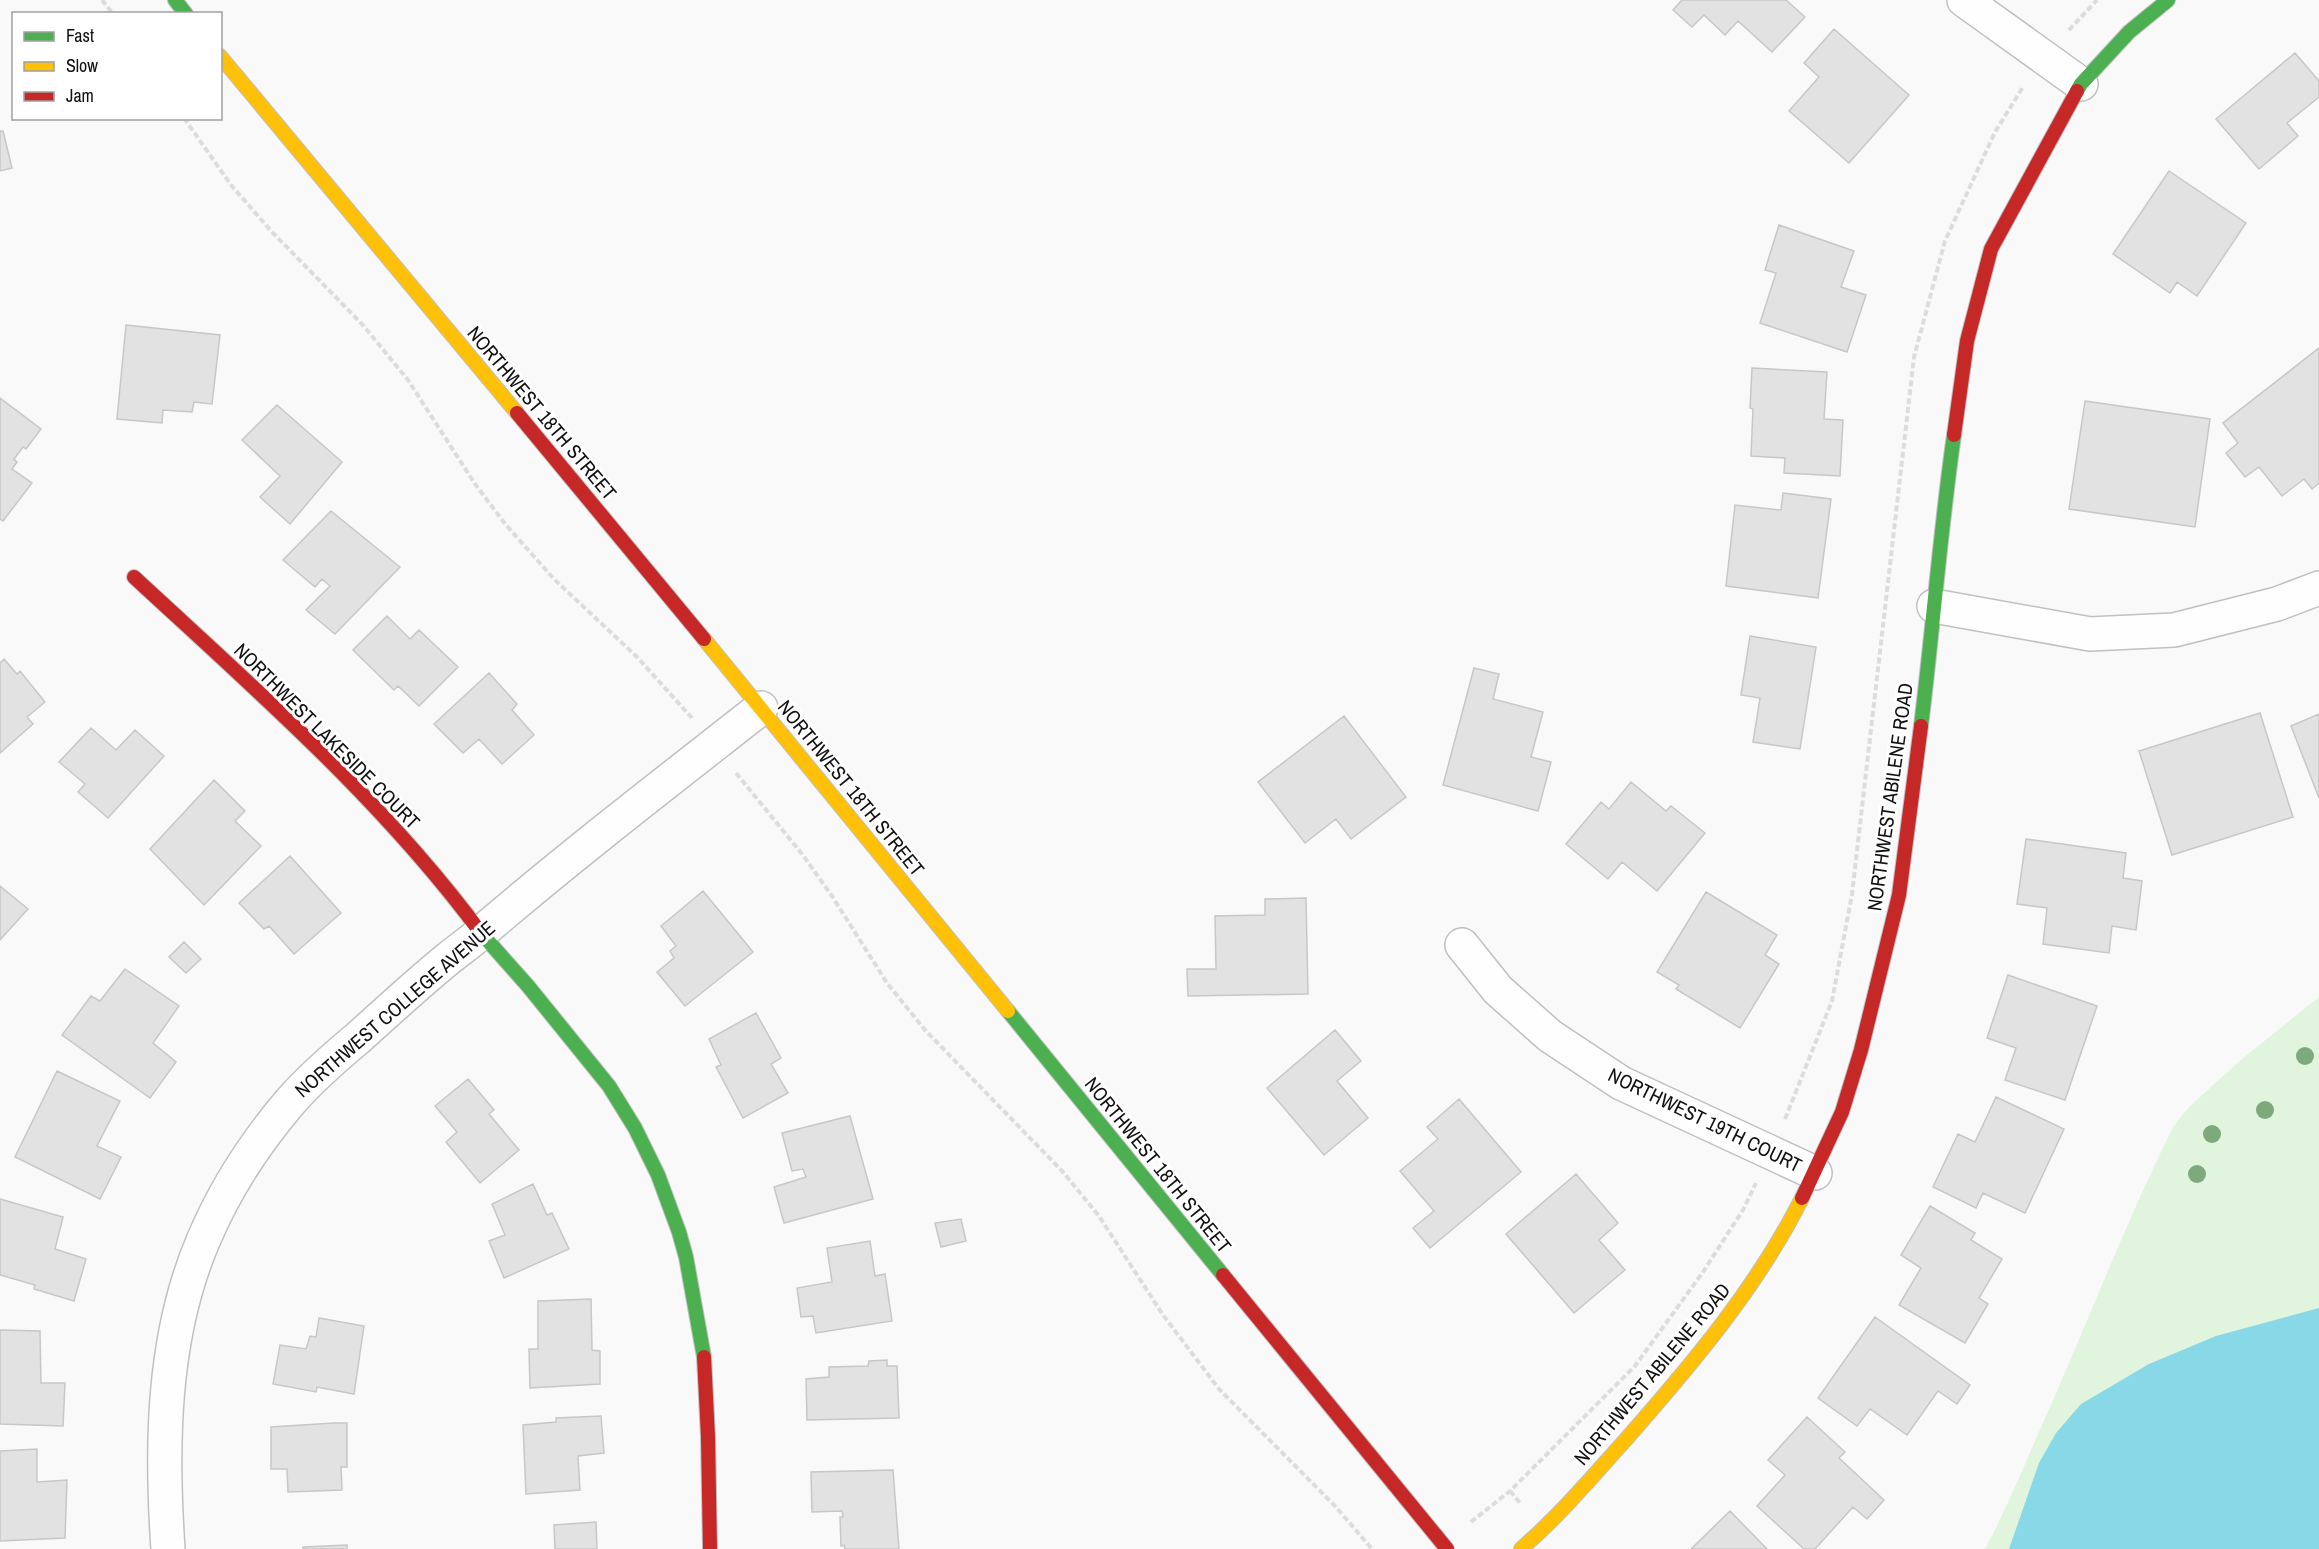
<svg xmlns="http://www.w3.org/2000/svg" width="2319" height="1549" font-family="'Archivo Narrow',sans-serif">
	<rect width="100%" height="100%" fill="#f9f9fa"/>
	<path fill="#e0f4de" d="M2319 997V1549H1985C2004 1514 2019 1478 2035 1441 2082 1337 2122 1230 2173 1127L2190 1106 2242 1059Z"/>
	<path fill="#88d8e8" d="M2319 1308V1549H2009L2039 1463 2056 1433 2081 1404 2149 1364 2216 1336Z"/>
	<path fill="#e2e2e2" stroke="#c8c7c7" stroke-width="1.5" d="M1682 0H1786L1805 17 1772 52 1738 21 1725 35 1704 15 1692 27 1673 10Z
		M1834 29 1909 95 1849 163 1789 111 1819 77 1804 63Z
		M2295 53 2319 81V97L2287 123 2298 136 2259 169 2216 119Z
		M0 131H3L12 168 0 171Z
		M2169 171 2246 223 2197 296 2177 282 2170 293 2113 254Z
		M1779 225 1854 251 1841 287 1866 295 1847 352 1760 323 1776 273 1765 270Z
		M126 325 220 335 212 404 194 402 192 412 163 410 162 423 117 419Z
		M2319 348V483L2312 489 2304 479 2282 496 2259 467 2245 477 2226 453 2238 443 2223 423Z
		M1752 368 1827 372 1824 419 1843 420 1840 476 1784 473 1785 458 1751 456 1753 409 1750 408Z
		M0 398 41 429 26 449 23 447 14 459 17 462 12 469 32 483 3 521 0 519Z
		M2085 401 2210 419 2195 527 2069 509Z
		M277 405 342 462 290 524 260 497 280 476 242 440Z
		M1783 493 1831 499 1818 598 1726 586 1735 505 1781 510Z
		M331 511 400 567 335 634 306 610 330 586 322 579 315 587 283 560Z
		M387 616 410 639 419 630 458 667 419 706 398 686 394 690 353 650Z
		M1750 636 1816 647 1800 749 1753 742 1760 698 1741 695Z
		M4 659 17 674 20 671 45 702 27 717 33 724 0 753V663Z
		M1474 668 1499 674 1493 699 1543 712 1531 757 1551 762 1538 811 1443 785Z
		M489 673 517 704 512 710 534 735 502 764 479 739 463 753 434 724Z
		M2260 713 2293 817 2172 855 2139 751Z
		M2319 714V798L2291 726Z
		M1344 716 1406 797 1351 839 1336 819 1305 843 1258 782Z
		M91 728 116 750 135 730 164 756 108 818 78 792 85 784 59 762Z
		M214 780 245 811 235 821 261 846 204 905 150 849Z
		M1631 782 1666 811 1671 806 1705 833 1657 891 1622 862 1608 879 1566 844 1601 802 1609 809Z
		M2026 839 2126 853 2123 878 2142 881 2136 930 2112 926 2109 953 2043 944 2047 908 2017 904Z
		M290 856 341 913 294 954 269 926 264 929 239 903Z
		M0 886 28 909 0 940Z
		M703 891 753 952 685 1006 657 972 674 958 670 951 676 946 661 926Z
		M1706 892 1777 935 1765 955 1779 964 1740 1028 1676 989 1679 985 1657 972Z
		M1306 898 1308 994 1188 996 1187 969H1216L1215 916 1265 915V899Z
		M184 942 201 959 186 973 169 957Z
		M125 969 179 1006 153 1043 176 1062 150 1098 62 1035 91 996 100 1001Z
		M2008 975 2097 1006 2065 1100 2005 1080 2016 1048 1987 1038Z
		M756 1013 781 1058 771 1064 788 1093 743 1118 716 1067 721 1065 709 1039Z
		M1335 1030 1361 1061 1337 1081 1368 1118 1324 1155 1267 1088Z
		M57 1071 120 1101 97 1146 121 1157 100 1199 15 1157Z
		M468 1079 494 1110 489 1114 519 1150 480 1183 446 1142 457 1132 435 1106Z
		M1996 1097 2064 1129 2025 1213 1983 1193 1976 1208 1933 1187 1958 1134 1975 1142Z
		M1459 1099 1521 1172 1430 1248 1413 1228 1434 1211 1400 1171 1438 1139 1427 1127Z
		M850 1116 873 1199 784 1223 774 1187 806 1177 803 1169 792 1171 782 1133Z
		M1576 1174 1618 1223 1599 1240 1625 1270 1574 1313 1506 1234Z
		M533 1184 547 1215 552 1213 569 1249 504 1278 489 1241 505 1235 492 1204Z
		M0 1199 63 1217 55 1249 86 1259 74 1301 34 1289 35 1285 0 1275Z
		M1930 1206 1975 1233 1971 1240 2002 1259 1979 1298 1988 1304 1965 1343 1899 1305 1921 1268 1901 1255Z
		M961 1219 966 1241 941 1247 935 1223Z
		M870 1241 875 1276 885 1274 892 1321 816 1333 813 1316 801 1317 797 1288 832 1282 827 1248Z
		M591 1299 592 1350 600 1351V1384L530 1388 529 1349H538V1301Z
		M1875 1317 1970 1385 1957 1404 1938 1391 1907 1435 1870 1409 1857 1426 1818 1398Z
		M319 1318 364 1326 354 1394 317 1387 316 1392 273 1384 280 1345 306 1349 310 1336 316 1337Z
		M0 1330 40 1331 41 1383H65L63 1426 0 1424Z
		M887 1360V1366H897L899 1418 807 1420 806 1379 829 1377V1367L868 1366 869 1361Z
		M601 1416 604 1453 578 1456 580 1490 526 1494 523 1425 556 1422V1418Z
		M1807 1417 1845 1452 1839 1458 1884 1500 1867 1519 1853 1507 1815 1549H1804L1757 1506 1785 1475 1768 1460Z
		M334 1423H347V1467H341L342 1490 288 1492 287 1469H271V1427Z
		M37 1449V1482L67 1480 65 1538 0 1541V1451Z
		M893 1470 899 1549H845L844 1545 841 1546 840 1517H843L842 1511 812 1512 811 1472Z
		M1730 1511 1767 1549H1691Z
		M596 1522 597 1549H555L554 1525Z
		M347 1545V1549H303V1547Z"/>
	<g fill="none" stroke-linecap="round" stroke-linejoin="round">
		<g stroke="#c0c0c1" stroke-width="36">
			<path id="street" d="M1964 0 2081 84
				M1934 606 2090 634 2174 630 2277 604 2319 588
				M1462 945 1498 990 1550 1036 1621 1083 1815 1173
				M168 1549C161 1447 162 1337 203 1241 224 1191 255 1143 290 1102 310 1079 334 1058 358 1038 388 1011 417 984 449 958 460 949 472 941 483 931 573 854 668 781 761 708"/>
		</g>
		<g stroke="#c0c0c1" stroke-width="16">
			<path id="fast" d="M175 0 186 14
				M2077 91 2081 84 2129 32 2168 0
				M1921 726C1933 629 1940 532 1954 435
				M481 933 528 986 609 1086 635 1128 658 1175 679 1232 686 1257 704 1357
				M1008 1011 1223 1275"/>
		</g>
		<g stroke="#c0c0c1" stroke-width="16">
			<path id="slow" d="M220 56 517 413
				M704 639 1008 1011
				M1521 1549C1560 1515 1593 1476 1628 1437 1693 1363 1758 1286 1802 1198"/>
		</g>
		<g stroke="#c0c0c1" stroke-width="16">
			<path id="jam" d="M517 413 704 639
				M1954 435 1967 341 1991 249 2077 91
				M134 577C256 690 382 799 481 933
				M1802 1198 1842 1112 1861 1050 1899 895 1921 726
				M1223 1275 1447 1549
				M704 1357 708 1437 710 1549"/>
		</g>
		<path stroke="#dcdcdc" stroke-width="4" stroke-dasharray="6 3" stroke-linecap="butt" d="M102 0 113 14
			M2069 30 2097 0
			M184 118 231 185 272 232 362 324 408 380 475 484 506 525 554 579 637 657 692 718
			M736 773 802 854 832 896 887 983 925 1030 1063 1172 1099 1216 1163 1315 1219 1389 1335 1506 1372 1549
			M1785 1119 1832 1001 1852 894 1914 357 1945 241 1995 132 2023 87
			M1510 1491 1521 1504
			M1471 1522 1510 1491 1635 1366 1703 1272 1743 1210 1756 1183"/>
		<use href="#street" stroke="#fefefe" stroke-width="33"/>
		<use href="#fast" stroke="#4caf50" stroke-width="14"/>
		<use href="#slow" stroke="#ffc107" stroke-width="14"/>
		<use href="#jam" stroke="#c62828" stroke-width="14"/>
	</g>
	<g fill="#7ea97d">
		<circle cx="2305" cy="1056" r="9"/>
		<circle cx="2265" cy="1110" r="9"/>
		<circle cx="2212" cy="1134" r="9"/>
		<circle cx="2197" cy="1174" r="9"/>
	</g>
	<g text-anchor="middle" stroke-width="6" stroke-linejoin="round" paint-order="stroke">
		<g font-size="20" fill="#111" stroke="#fff">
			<text transform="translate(542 413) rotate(50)" y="7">NORTHWEST 18TH STREET</text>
			<text transform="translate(327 736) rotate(45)" y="7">NORTHWEST LAKESIDE COURT</text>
			<text transform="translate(851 788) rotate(51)" y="7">NORTHWEST 18TH STREET</text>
			<text transform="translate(1890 797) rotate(-82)" y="7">NORTHWEST ABILENE ROAD</text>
			<text transform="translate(395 1009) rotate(-41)" y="7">NORTHWEST COLLEGE AVENUE</text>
			<text transform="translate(1705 1120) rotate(26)" y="7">NORTHWEST 19TH COURT</text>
			<text transform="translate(1158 1165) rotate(51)" y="7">NORTHWEST 18TH STREET</text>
			<text transform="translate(1652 1374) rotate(-50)" y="7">NORTHWEST ABILENE ROAD</text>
		</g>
	</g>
	<rect x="12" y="12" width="210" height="108" fill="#ffffff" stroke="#a0a0a0" stroke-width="1.5"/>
	<rect x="24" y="32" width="30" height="9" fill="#4caf50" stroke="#a0a0a0" stroke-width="1.5"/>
	<text x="66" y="42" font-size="18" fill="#111111">Fast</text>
	<rect x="24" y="62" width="30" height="9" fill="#ffc107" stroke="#a0a0a0" stroke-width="1.5"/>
	<text x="66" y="72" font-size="18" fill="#111111">Slow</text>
	<rect x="24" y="92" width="30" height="9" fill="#c62828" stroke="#a0a0a0" stroke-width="1.5"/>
	<text x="66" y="102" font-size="18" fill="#111111">Jam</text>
</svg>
